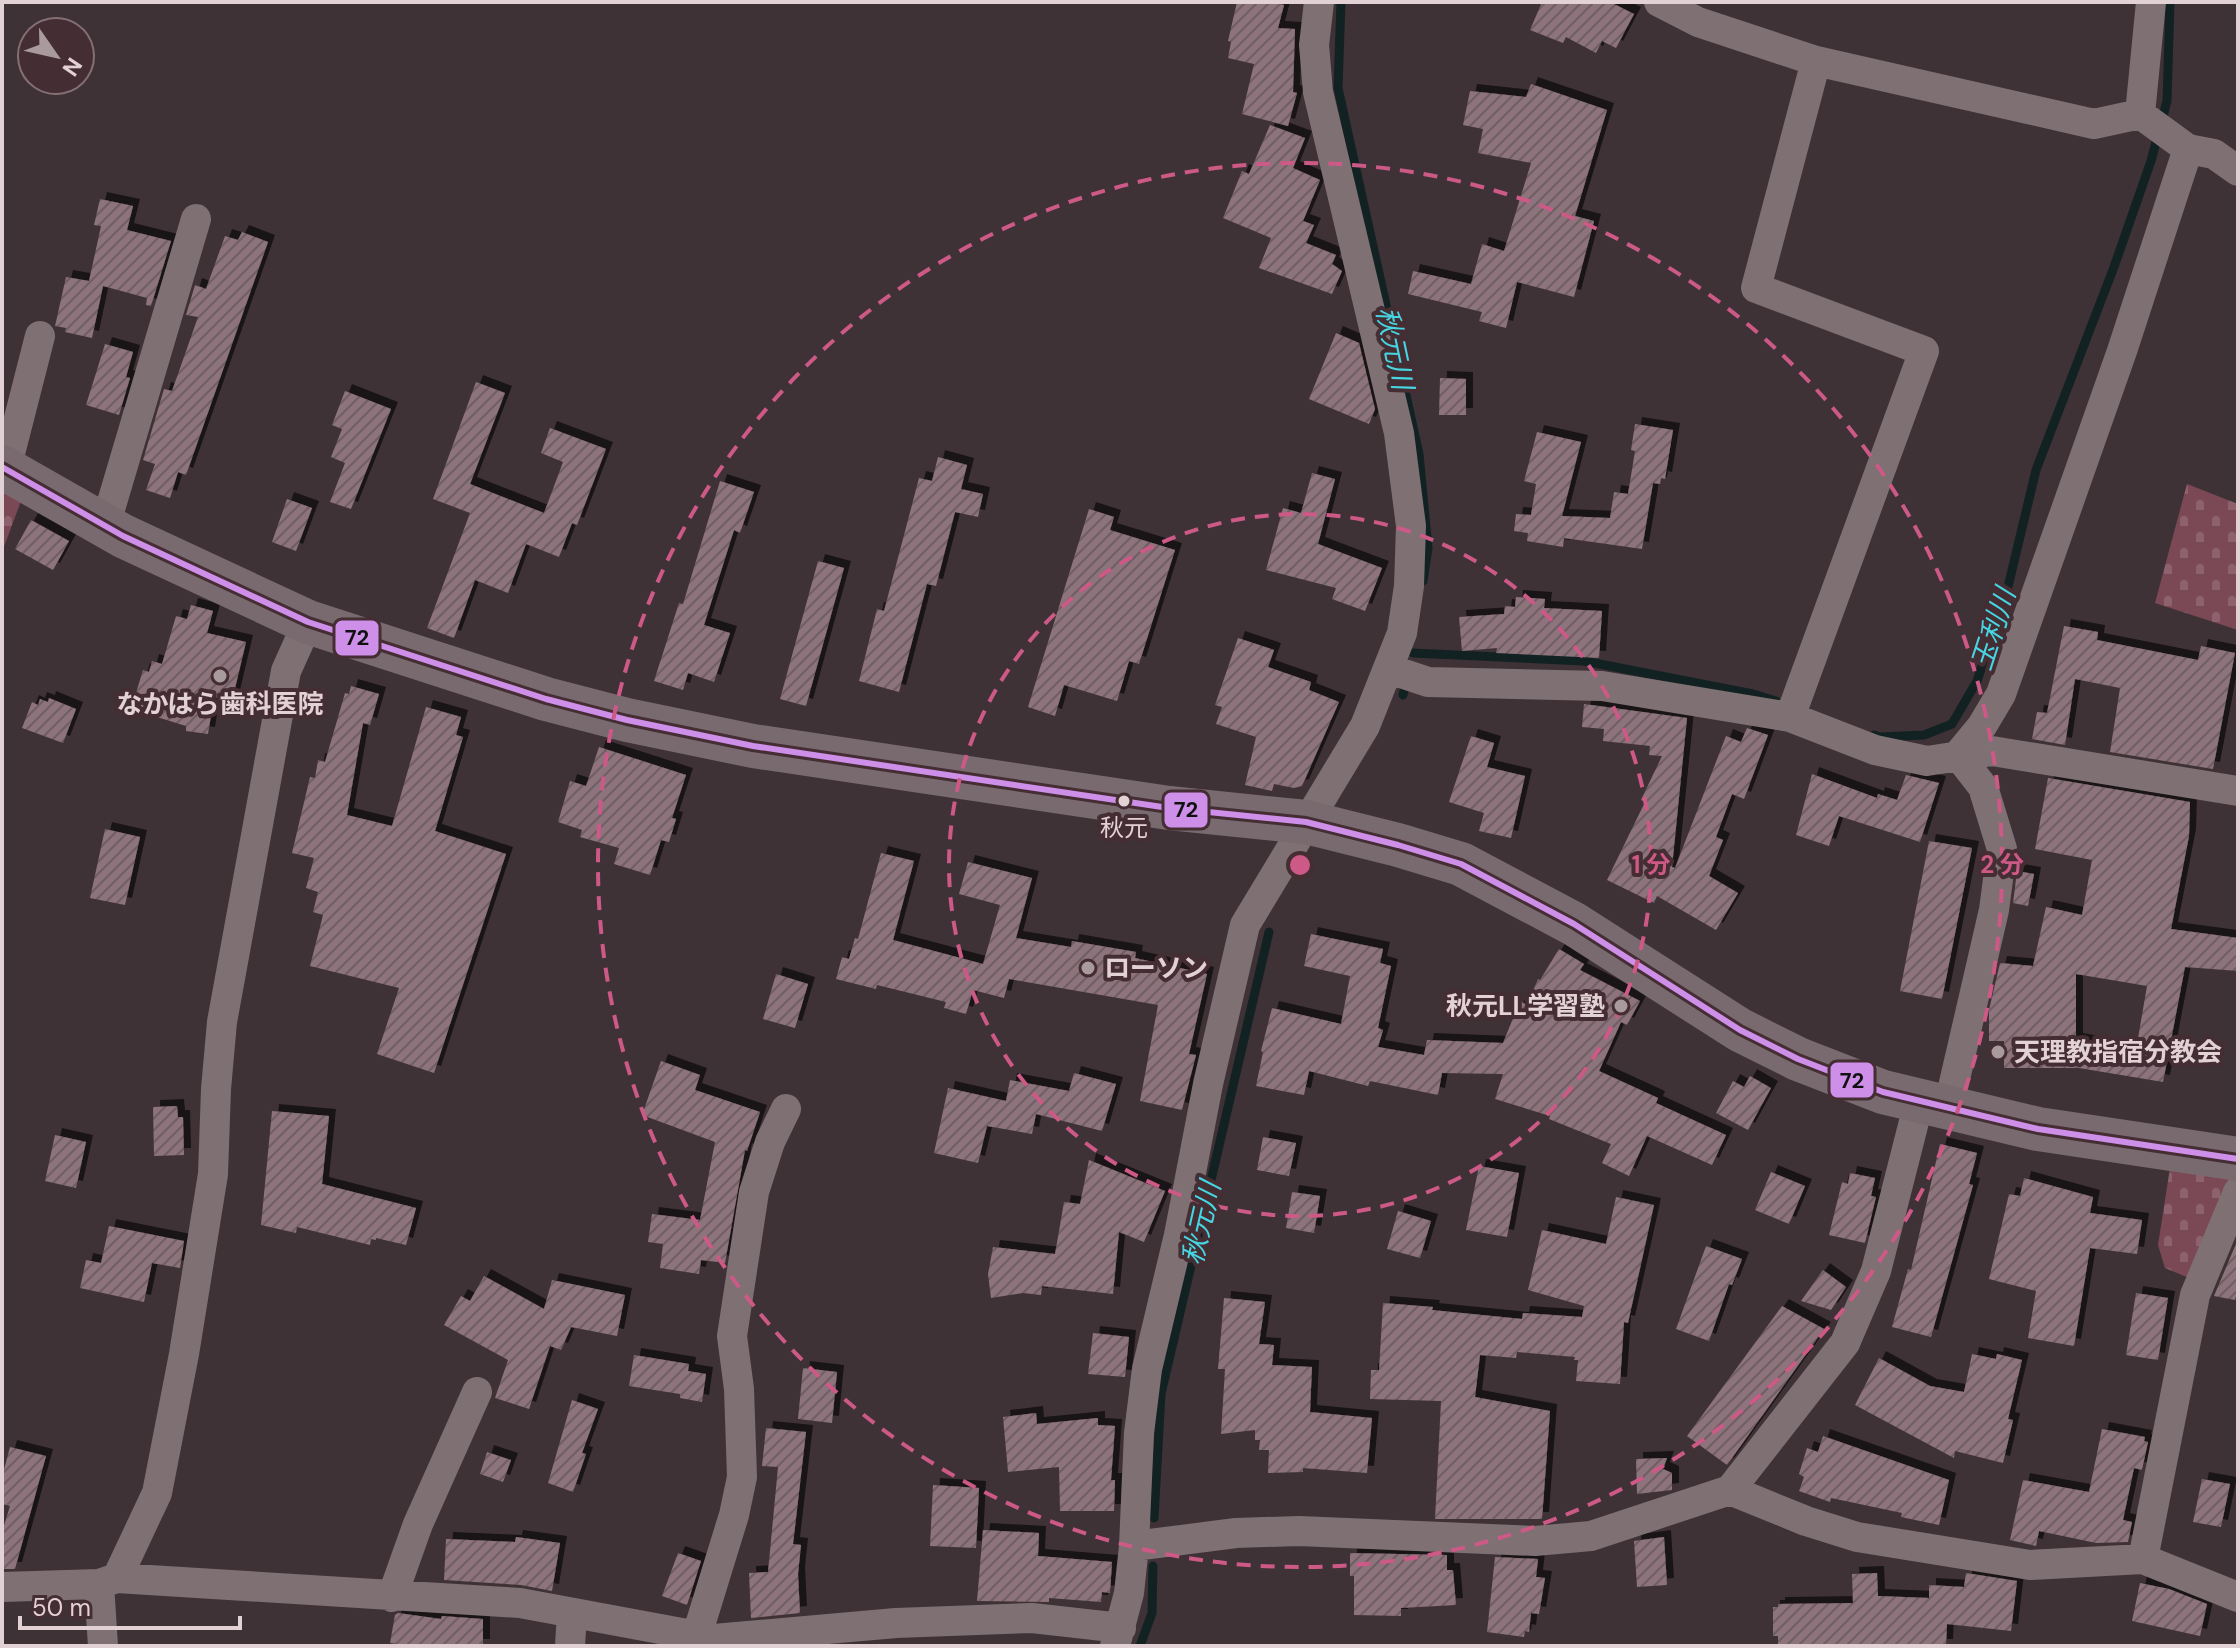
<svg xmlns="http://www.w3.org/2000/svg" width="2240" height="1648" font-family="'DM Sans','Noto Sans JP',sans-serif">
	<defs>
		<pattern id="cemetery-stones" width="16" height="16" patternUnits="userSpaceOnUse" patternTransform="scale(2)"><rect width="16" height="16" fill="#7b4856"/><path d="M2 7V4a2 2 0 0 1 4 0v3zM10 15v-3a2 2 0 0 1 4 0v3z" fill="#8d626e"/></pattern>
		<pattern id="building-hatch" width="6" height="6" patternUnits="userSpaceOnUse" patternTransform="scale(2)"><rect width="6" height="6" fill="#8c737b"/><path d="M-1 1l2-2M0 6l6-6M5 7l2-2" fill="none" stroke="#6f5e63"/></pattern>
		<filter id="shadow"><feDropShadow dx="7" dy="-7" stdDeviation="0" flood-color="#0009"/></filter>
	</defs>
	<rect width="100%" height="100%" fill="#3f3236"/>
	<path fill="url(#cemetery-stones)" d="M2187 484 2238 504V630L2155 603Z
		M2 491 21 501 2 552Z
		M2170 1168 2235 1175 2194 1280 2165 1268 2158 1245Z"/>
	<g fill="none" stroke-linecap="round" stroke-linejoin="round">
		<path stroke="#122223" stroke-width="9" d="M1341 2 1338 88 1419 454 1428 548 1423 581
			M1413 653 1584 661 1753 694 1776 701
			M1403 695 1407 678
			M1874 735 1879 737 1924 735 1952 724 1977 681 2007 591 2036 470 2114 267 2151 161 2167 101 2170 2
			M1154 1518 1161 1394 1269 932
			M1140 1646 1152 1613 1153 1566"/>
	</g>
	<path fill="url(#building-hatch)" fill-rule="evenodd" filter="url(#shadow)" d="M1237 2H1271L1284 5 1278 28 1295 29 1293 92 1297 93 1288 126 1242 114 1254 64 1228 58 1231 42 1228 41Z
		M1542 2H1610L1634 14 1616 48 1602 41 1596 53 1566 37 1563 43 1530 30Z
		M1531 84 1607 110 1575 216 1594 221 1574 297 1517 282 1506 328 1479 321 1482 312 1408 294 1413 271 1471 284 1482 244 1504 251 1531 163 1478 153 1483 129 1463 125 1470 91 1526 97Z
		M1270 125 1305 138 1293 168 1320 180 1303 221 1314 225 1306 243 1336 255 1332 264 1342 271 1332 294 1259 268 1271 238 1223 218 1242 171 1249 174Z
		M100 199 133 206 127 230 171 241 151 306 146 305 147 298 103 286 92 338 65 332 66 328 55 326 66 277 89 281 101 226 94 225Z
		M242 232 268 242 186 475 178 472 170 498 146 490 155 464 143 460 164 389 172 391 198 317 186 315 195 285 206 289 225 236 238 240Z
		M1336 333 1359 343 1375 409 1369 424 1309 399Z
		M105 344 133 352 126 377 130 378 119 415 86 405Z
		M1440 378 1466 379V415H1439Z
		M476 382 505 393 470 484 544 513 563 462 541 453 550 428 606 449 577 525 572 523 559 557 526 544 508 593 475 580 454 638 427 628 470 513 433 499Z
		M345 391 391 409 351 509 330 502 345 463 331 457 342 429 332 425Z
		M1635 424 1673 430 1665 479 1661 478 1660 484 1653 483 1642 549 1564 538 1563 547 1527 541 1528 533 1514 531 1516 514 1531 515 1536 484 1524 481 1537 432 1581 442 1562 516 1610 518 1614 492 1628 494 1635 451 1631 450Z
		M938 457 967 465 961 489 983 494 978 517 955 512 936 586 927 584 899 692 859 681 877 609 884 611 919 478 932 481Z
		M1312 473 1335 479 1318 544 1382 568 1365 611 1332 599 1336 588 1266 570 1283 508 1301 513Z
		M720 481 754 492 740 533 734 530 704 625 730 633 714 682 688 673 683 690 654 681 679 603 683 604Z
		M287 499 312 508 296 551 272 542Z
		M1089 509 1114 517 1110 530 1175 550 1139 664 1129 661 1117 701 1064 685 1055 716 1028 707Z
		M31 520 69 541 53 570 15 549Z
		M818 561 844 568 806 706 780 699Z
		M1516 597 1545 599 1544 608 1602 611 1599 658 1496 653 1497 648 1462 651 1459 617 1504 614 1505 606 1515 607Z
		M191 605 213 611 207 633 246 642 232 701 214 697 208 734 186 731V726L131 709 143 670 149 672 152 661 162 664 176 616 187 619Z
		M2064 626 2098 632 2097 640 2198 660 2201 646 2235 653 2213 769 2110 752 2120 688 2075 679 2065 745 2032 739 2037 712 2047 713Z
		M1238 638 1274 650 1268 667 1311 682 1309 690 1339 702 1302 786 1294 788 1274 784 1272 791 1245 785 1256 737 1216 724 1222 707 1215 705Z
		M351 686 379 694 370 725 363 723 347 815 392 826 426 707 461 717 456 735 463 737 435 831 506 854 434 1073 377 1054 399 988 310 966 323 915 313 912 318 892 306 888 314 858 292 853 310 777 315 778 318 760 325 762 345 693 349 694Z
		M49 698 76 709 63 743 22 728 32 702 38 705 40 699 48 702Z
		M1584 704 1687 718 1672 867 1675 868 1726 736 1741 742 1747 728 1768 735 1744 799 1732 794 1716 837 1723 840 1709 876 1738 893 1716 930 1657 896 1654 903 1607 880 1645 802 1641 800 1662 756 1649 755 1650 746 1603 741 1604 729 1582 727Z
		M1471 736 1494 743 1487 767 1525 776 1511 838 1479 831 1484 813 1449 802Z
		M599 747 686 775 672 818 676 819 669 842 661 840 650 875 614 864 619 848 580 837 582 830 558 822 570 781 586 786Z
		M1812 774 1877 798 1878 794 1897 800 1906 775 1939 783 1920 842 1839 816 1829 846 1796 835Z
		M2048 778 2190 802 2189 836 2171 929 2238 938V971L2185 967 2163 1082 2079 1068H2004V1041H1989V1010L2000 963 2033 966 2046 907 2082 915 2092 860 2035 849ZM2076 974 2147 986 2137 1044 2132 1043 2131 1050 2076 1040Z
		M105 829 140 837 125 905 90 898Z
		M1929 841 1972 848 1942 999 1900 991Z
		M881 853 914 861 893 940 983 964 1000 905 959 894 968 862 1032 878 1016 938 1071 947 1072 941 1136 952 1135 958 1207 974 1189 1054 1196 1055 1182 1110 1140 1101 1158 1005 1009 979 1004 998 973 990 966 1014 944 1008 946 1002 877 985 876 989 836 979 842 957 849 959 855 938 858 939Z
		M2017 871 2034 874 2028 906 2013 903Z
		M1311 934 1383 949 1380 963 1391 966 1378 1028 1383 1030 1378 1047 1424 1055 1427 1040 1503 1043 1520 1001 1527 1005 1538 979 1540 980 1559 949 1584 964 1580 970 1640 1001 1627 1025 1621 1022 1599 1071 1658 1098 1656 1103 1726 1135 1712 1165 1647 1136 1629 1176 1602 1163 1611 1144 1549 1119 1550 1116 1495 1099 1503 1074 1442 1073 1438 1095 1370 1081 1368 1086 1309 1071 1304 1095 1256 1086 1263 1052 1261 1051 1272 1008 1341 1024 1350 976 1304 966Z
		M776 974 808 984 795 1028 763 1019Z
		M661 1061 700 1075 695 1090 760 1112 747 1151 745 1150 725 1263 701 1260 699 1274 660 1268 663 1244 648 1242 652 1214 700 1220 715 1142 642 1115Z
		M1074 1073 1116 1084 1102 1131 1036 1114 1032 1134 987 1126 978 1163 934 1153 948 1088 1006 1101 1010 1080 1069 1091Z
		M1750 1076 1771 1088 1748 1130 1716 1113 1733 1081 1744 1087Z
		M177 1106 178 1117H183L184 1155 154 1156 153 1107Z
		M272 1111 329 1116 322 1184 416 1208 406 1245 376 1238V1240L371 1239 370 1245 297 1227 296 1233 261 1225Z
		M55 1135 86 1142 76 1188 45 1181Z
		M1263 1137 1296 1143 1289 1176 1257 1170Z
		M1940 1144 1977 1153 1969 1184 1973 1185 1931 1337 1892 1327 1908 1269 1911 1270Z
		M1089 1160 1165 1191 1144 1242 1119 1232 1113 1294 1042 1286 1041 1295 1023 1293 991 1298 988 1274 993 1247 1055 1254 1064 1202 1080 1204Z
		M1479 1166 1519 1173 1507 1237 1466 1230Z
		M1771 1172 1805 1186 1789 1224 1755 1210Z
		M1850 1173 1875 1178 1871 1196 1876 1197 1865 1243 1829 1235 1842 1182 1848 1184Z
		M2024 1178 2093 1197 2090 1213 2142 1220 2137 1254 2090 1248 2074 1346 2028 1338 2036 1291 1989 1279 2009 1194 2020 1196Z
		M1292 1192 1320 1196 1314 1233 1286 1228Z
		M1616 1197 1654 1205 1628 1323 1624 1322 1620 1384 1576 1381 1578 1360H1574L1575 1357 1517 1352 1516 1358 1480 1355 1475 1397 1550 1411 1542 1519H1435L1441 1401 1370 1399 1371 1370H1379L1383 1303 1433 1307 1432 1310 1522 1319 1523 1313 1582 1317 1584 1306 1528 1290 1542 1230 1606 1244Z
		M1398 1211 1431 1221 1420 1258 1387 1249Z
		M109 1226 184 1241 180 1268 152 1263 144 1302 80 1288 86 1260 101 1263Z
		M2238 1239V1288L2235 1300 2214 1296Z
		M1706 1246 1742 1259 1732 1285 1729 1284 1709 1341 1676 1329Z
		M1823 1270 1846 1287 1831 1310 1801 1301Z
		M484 1276 544 1309 552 1280 625 1295 617 1336 571 1327 561 1350 550 1346 529 1409 495 1398 508 1360 444 1325 461 1296 470 1301Z
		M2136 1293 2168 1298 2158 1360 2126 1355Z
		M1224 1298 1265 1302 1259 1344 1274 1345 1272 1365 1312 1367 1310 1412 1372 1418 1367 1473 1303 1468V1472L1268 1473 1269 1450H1259L1260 1440H1255V1430L1221 1434 1225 1369H1218Z
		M1782 1306 1824 1329 1727 1465 1687 1436Z
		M1093 1333 1129 1337 1125 1377 1088 1374Z
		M1972 1354 1996 1359 1997 1354 2022 1360 2008 1419 2013 1420 2003 1463 1955 1451 1954 1458 1855 1405 1879 1358 1930 1386 1964 1392Z
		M634 1355 689 1364 688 1371 706 1374 702 1402 680 1398V1394L629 1386Z
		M803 1368 837 1372 832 1423 798 1419Z
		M572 1400 598 1409 582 1453 586 1454 573 1492 548 1483Z
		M1036 1413 1037 1424 1098 1418V1425L1115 1426 1111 1480H1115L1114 1511H1060L1059 1467 1008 1472 1003 1417Z
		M766 1428 806 1432 793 1544 801 1545 798 1574 800 1613 751 1618 749 1573 768 1572 778 1467 762 1466Z
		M2102 1429 2145 1437 2144 1441 2148 1442 2142 1470 2134 1468 2123 1520 2132 1522 2128 1542 2096 1543 2039 1531 2036 1546 2010 1540 2023 1480 2089 1492Z
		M1823 1436 1949 1480 1939 1525 1901 1517 1902 1513 1831 1498 1830 1502 1799 1491 1804 1477 1799 1474 1807 1448 1818 1452Z
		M10 1447 46 1456 15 1569H2V1532L10 1506 2 1504V1477Z
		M487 1452 511 1460 503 1482 480 1474Z
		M1667 1458 1663 1469 1672 1473V1490L1637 1494 1636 1459Z
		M2202 1479 2230 1484 2221 1527 2193 1522Z
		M933 1485 979 1488 976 1548 930 1546Z
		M983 1530 1039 1533 1038 1556 1112 1562 1110 1593 1102 1592 1101 1602 1049 1598V1602L977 1601Z
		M516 1537 560 1543 552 1591 521 1585 444 1580 446 1539 515 1542Z
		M1664 1537 1667 1585 1637 1587 1634 1541Z
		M678 1553 701 1561 687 1605 662 1596Z
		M1350 1553 1447 1555V1570H1453L1456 1605 1401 1608V1616L1354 1615V1576H1350Z
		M1495 1557 1538 1559 1536 1577 1545 1578 1539 1614 1531 1613 1529 1632 1525 1631 1524 1637 1487 1632Z
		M1877 1573 1878 1596 1929 1598V1585L1964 1587 1966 1573 2017 1581 2011 1631 1947 1624 1946 1646H1778V1636H1773V1607H1778V1604L1853 1603 1852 1574Z
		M2140 1583 2169 1589 2207 1604 2200 1636 2132 1621Z
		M398 1613 441 1619 442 1616 483 1619V1646H410L390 1643 395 1615Z"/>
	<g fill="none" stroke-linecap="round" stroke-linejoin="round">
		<path stroke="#7f7074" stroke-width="30" d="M1659 2 1698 22 1816 61 2094 124 2140 114 2188 149 2214 154 2238 171
			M2140 114 2151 2
			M6 469 40 336
			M105 526 196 219
			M1389 669 1428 682 1602 686 1790 717 1875 750 1927 761 1992 751 2238 791
			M1790 717 1924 351 1756 288 1816 61
			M1958 755 1982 726 2001 694 2122 351 2188 149
			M1948 1109 1994 910 2002 849 1983 787 1958 755
			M1730 1490 1806 1521 1857 1537 2030 1565 2143 1559 2238 1597
			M1134 1546 1236 1533 1299 1531 1535 1541 1591 1536 1730 1490 1845 1343 1876 1271 1919 1102
			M2143 1559 2195 1295 2238 1192
			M117 1578 157 1493 184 1354 213 1174 216 1089 222 1022 286 671 308 622
			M99 1584 103 1646
			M2 1587 99 1584 117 1578 520 1603 714 1639 896 1623 1032 1618 1121 1628
			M392 1597 418 1524 477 1392
			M697 1635 734 1515 742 1477 739 1389 732 1336 754 1192 770 1142 786 1109
			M570 1646 572 1613
			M1115 1646 1129 1593 1134 1546 1139 1433 1147 1369 1179 1235 1208 1084 1245 925 1365 726 1402 633 1409 586 1411 526 1399 433 1318 92 1314 45 1319 2"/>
		<path stroke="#786a6e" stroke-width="44" d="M2 467 123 536 308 622 546 699 627 720 753 746 1169 808 1306 822 1398 845 1461 864 1574 924 1740 1030 1798 1059 1883 1092 2038 1129 2238 1159"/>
		<g stroke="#442d33" stroke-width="12">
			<path id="bus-1" d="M2 467 123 536 308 622 546 699 627 720 753 746 1169 808 1306 822 1398 845 1461 864 1574 924 1740 1030 1798 1059 1883 1092 2038 1129 2238 1159"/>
		</g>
		<use href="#bus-1" stroke="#ce8fe9" stroke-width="6"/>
	</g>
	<g fill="none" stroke="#cd5986" stroke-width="4" stroke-dasharray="14 10">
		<circle cx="1300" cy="865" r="351"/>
		<circle cx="1300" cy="865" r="702"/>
	</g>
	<g fill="#a99a9e" stroke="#442d33" stroke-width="3">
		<circle cx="220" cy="676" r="8"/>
		<circle cx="1088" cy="968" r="8"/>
		<circle cx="1621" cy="1006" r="8"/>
		<circle cx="1998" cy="1052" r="8"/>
	</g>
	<circle fill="#e2d2d6" stroke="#442d33" stroke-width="3" cx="1124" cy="801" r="7"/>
	<g text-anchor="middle" stroke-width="8" stroke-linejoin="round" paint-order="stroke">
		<g font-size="24" fill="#e2d2d6" stroke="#442d33">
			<text x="1124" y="836">秋元</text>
		</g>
		<g font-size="26" font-weight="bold" fill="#e2d2d6" stroke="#442d33" text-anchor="start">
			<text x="220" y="713" text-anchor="middle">なかはら歯科医院</text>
			<text x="1104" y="977">ローソン</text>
			<text x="1605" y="1015" text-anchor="end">秋元LL学習塾</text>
			<text x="2014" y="1061">天理教指宿分教会</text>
		</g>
		<g font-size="28" font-style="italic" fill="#46d6e2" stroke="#442d33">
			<text transform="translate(1395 348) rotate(78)" y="10">秋元川</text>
			<text transform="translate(1993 629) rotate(-72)" y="10">玉利川</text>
			<text transform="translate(1201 1223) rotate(-77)" y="10">秋元川</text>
		</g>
	</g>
	<circle cx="1300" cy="865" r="12" fill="#cd5986" stroke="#442d33" stroke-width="4"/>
	<g font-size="24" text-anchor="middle" font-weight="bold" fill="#cd5986" stroke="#442d33" stroke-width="8" stroke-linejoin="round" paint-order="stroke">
		<text x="1651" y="873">1 分</text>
		<text x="2002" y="873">2 分</text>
	</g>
	<g stroke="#442d33" stroke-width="3">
		<rect x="334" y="619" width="46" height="38" rx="8" fill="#ce8fe9"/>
		<rect x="1163" y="791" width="46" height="38" rx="8" fill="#ce8fe9"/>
		<rect x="1829" y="1061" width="46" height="38" rx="8" fill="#ce8fe9"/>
	</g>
	<g font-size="22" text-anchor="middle" font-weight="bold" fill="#111">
		<text x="357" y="645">72</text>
		<text x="1186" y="817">72</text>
		<text x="1852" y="1088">72</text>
	</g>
	<rect width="2240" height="1648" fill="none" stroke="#e2d2d6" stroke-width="8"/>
	<g transform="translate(56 56) rotate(124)"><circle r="38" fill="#442d33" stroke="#836f74" stroke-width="2"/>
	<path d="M0-6L14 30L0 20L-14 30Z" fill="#a99a9e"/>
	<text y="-12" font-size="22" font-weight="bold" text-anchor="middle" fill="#e2d2d6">N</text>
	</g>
	<path d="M20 1616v12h220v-12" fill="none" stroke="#e2d2d6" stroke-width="4"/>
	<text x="32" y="1616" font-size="24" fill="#e2d2d6" stroke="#442d33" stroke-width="6" paint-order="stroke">50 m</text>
</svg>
